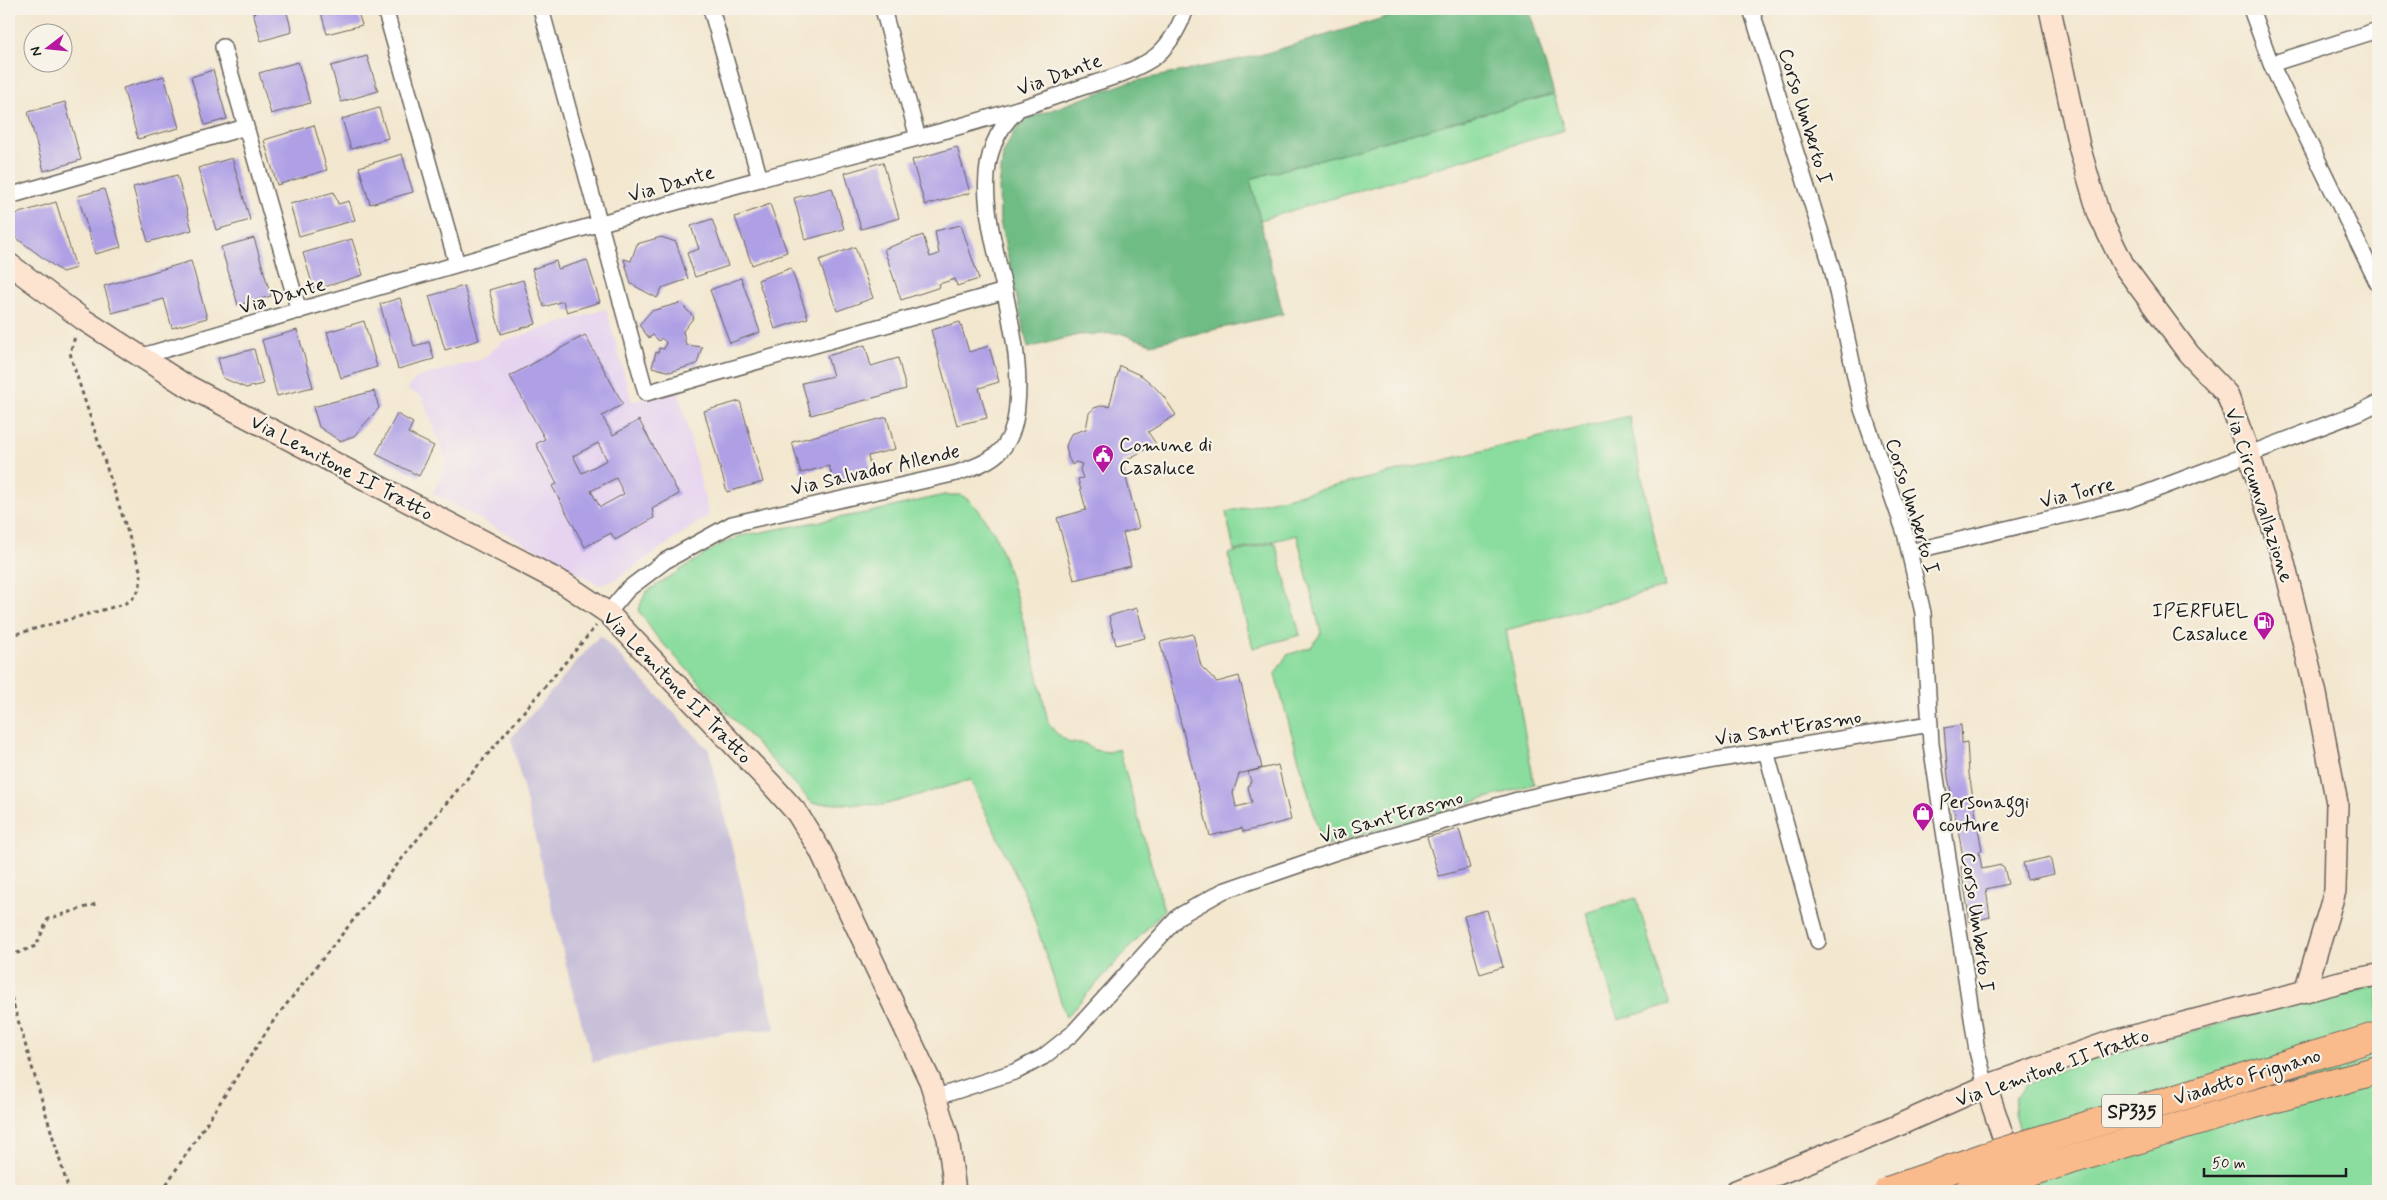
<svg xmlns="http://www.w3.org/2000/svg" width="2387" height="1200" font-family="Mynerve,sans-serif">
	<rect width="100%" height="100%" fill="#f7f3e8"/>
	<filter id="ink" filterUnits="userSpaceOnUse"><feTurbulence type="fractalNoise" baseFrequency=".02" numOctaves="2"/><feDisplacementMap in="SourceGraphic" scale="10" xChannelSelector="R" yChannelSelector="G"/><feConvolveMatrix kernelMatrix="1 2 1 2 8 2 1 2 1" color-interpolation-filters="sRGB"/></filter>
	<filter id="wash" filterUnits="userSpaceOnUse"><feTurbulence type="fractalNoise" baseFrequency=".0096" numOctaves="4" result="noise"/><feDisplacementMap in="SourceGraphic" scale="20" xChannelSelector="R" yChannelSelector="G"/><feGaussianBlur stdDeviation="1.12" result="paint"/><feColorMatrix in="noise" values="0 0 0 0 0 0 0 0 0 0 0 0 0 0 0 0 0 1.4 0 .05"/><feComposite in="paint" operator="in"/></filter>
	<g filter="url(#wash)">
		<rect width="100%" height="100%" fill="#f3e7cf"/>
		<path fill="#e6d3f0" d="M606 309 632 402 678 389 709 515 613 581 599 585 433 493 447 462 422 397 407 389 416 378 483 359 503 341Z"/>
		<path fill="#c8c0d8" d="M600 635 709 750 775 1029 725 1033 593 1062 572 989 511 738Z"/>
		<path fill="#8add9e" stroke="#537c5d" d="M1554 94 1564 130 1260 220 1250 179Z
			M1629 416 1665 587 1506 630 1534 784 1323 846 1275 674 1287 655 1311 647 1321 633 1297 535 1234 551 1226 512Z
			M944 495H961L970 501 978 509 995 534 1009 572 1035 663 1048 722 1055 732 1070 743H1084L1094 750 1108 752 1119 749 1164 910 1066 1017 1029 903 970 780 884 805 812 803 656 636 638 610 646 592 718 546 740 536 871 512Z
			M1275 542 1300 635 1253 648 1228 554Z
			M1636 898 1670 1004 1619 1020 1586 913Z
			M2378 986V1191H2035L2014 1113 2016 1097 2027 1084 2076 1064 2262 1012Z"/>
		<path fill="#6fbc85" stroke="#466c50" d="M1413 9H1529L1554 94 1250 179 1283 314 1151 344 1120 333 1078 335 1028 348 1000 222 999 188 1003 154 1014 132 1026 119 1126 83 1260 55Z"/>
		<g id="blocks">
			<path fill="#afa0e6" fill-rule="evenodd" d="M259 9H286L292 32 261 41 253 13 259 11Z
				M320 9H357L362 25 327 34Z
				M367 56 378 91 341 102 331 66Z
				M298 62 310 103 271 114 259 73Z
				M213 70 227 119 205 125 191 77Z
				M164 76 179 128 138 139 123 88Z
				M65 102 81 160 44 171 28 112Z
				M379 108 388 138 351 149 342 119Z
				M314 125 327 170 277 185 264 140Z
				M957 147 970 193 925 205 912 160Z
				M9 153 15 173 9 175Z
				M402 154 413 192 370 204 359 167Z
				M232 158 250 220 216 230 198 168Z
				M883 162 899 218 861 229 845 173Z
				M177 175 192 230 148 242 133 187Z
				M832 188 844 229 805 240 794 198Z
				M104 189 121 247 95 254 78 196Z
				M334 192 338 204 349 201 355 220 299 236 290 204Z
				M56 202 76 268 62 272 11 234 9 227V216Z
				M770 204 787 252 752 265 735 217Z
				M712 219 728 266 695 277 687 253 699 249 691 226Z
				M961 225 979 279 957 286 955 279 939 284 940 287 901 300 884 249 923 235 930 257 939 254 935 231Z
				M661 237 676 242 688 279 662 288 657 298 631 284 624 259 631 261 637 244Z
				M254 238 271 296 238 305 221 247Z
				M352 239 363 275 314 290 303 253Z
				M855 247 873 298 837 311 819 260Z
				M587 260 600 302 567 312 563 301 544 307 532 269 556 261 558 269Z
				M191 261 207 318 172 328 164 299 112 313 104 286Z
				M791 268 808 318 775 329 758 280Z
				M741 278 760 332 730 343 710 290Z
				M523 280 536 324 501 334 489 290Z
				M464 286 479 340 445 350 429 296Z
				M400 298 414 346 429 342 434 359 398 369 380 304Z
				M680 303 694 317 683 331 686 345 702 347 697 364 670 372 652 367 656 352 658 353 659 348 664 349 666 342 661 338 659 341 653 335 649 338 639 325 651 311Z
				M364 321 377 367 341 378 327 332Z
				M960 322 969 352 989 346 999 382 979 388 987 418 957 425 931 330Z
				M297 330 313 387 277 396 262 340Z
				M585 335 623 404 602 416 613 435 639 420 679 494 652 509 654 518 615 540 611 533 585 547 552 486 557 484 536 444 545 439 510 376ZM598 443 607 460 582 473 573 456ZM616 478 624 494 600 507 591 491Z
				M865 345 871 366 898 358 906 389 811 415 802 383 833 376 827 356Z
				M254 349 263 384 246 388 223 378 218 358Z
				M1120 366 1142 376 1153 385 1164 397 1176 415 1148 432 1156 444 1122 462 1139 528 1123 533 1131 566 1074 580 1057 518 1086 510 1078 479 1083 478 1080 470 1082 464 1076 462 1072 465 1068 457 1066 446 1071 434 1086 429 1089 413 1094 408 1104 405 1109 407Z
				M374 391 379 408 354 436 340 441 319 427 313 407Z
				M740 401 763 482 727 492 704 411Z
				M397 414 413 423 408 433 434 446 419 476 376 454Z
				M887 417 895 449 868 456 872 476 835 486 829 466 801 473 792 442Z
				M1137 608 1145 638 1116 645 1109 616Z
				M1193 634 1201 666 1217 682 1239 676 1262 768 1239 774 1233 793 1236 807 1252 803 1248 787 1251 781 1248 772 1278 765 1291 820 1243 832 1242 828 1210 836 1160 642Z
				M1961 725 1962 743 1967 742 1969 774 1982 851H1979L1982 869 2001 865 2004 867 2008 884 1986 889 1990 917 1970 922 1961 867 1964 862 1948 777 1944 728Z
				M1459 829 1470 868 1439 876 1427 837Z
				M2050 857 2054 874 2027 880 2023 863Z
				M1487 910 1503 967 1480 974 1464 916Z"/>
		</g>
	</g>
	<g filter="url(#ink)">
		<use href="#blocks" fill-opacity="0" stroke="#67635b" stroke-width="1"/>
		<g fill="none" stroke-linecap="round" stroke-linejoin="round">
			<g stroke="#67635b" stroke-width="18">
				<path id="street" d="M385 9 457 264
					M541 9 646 393 1005 291
					M711 9 760 179
					M883 9 918 138
					M1751 9 1832 268 1862 409 1905 533 1923 613 1931 744 1977 1051 1986 1086
					M2251 9 2271 64 2378 284
					M223 47 299 311
					M2271 64 2378 30
					M9 196 246 127
					M139 357C346 297 552 235 760 179 863 151 968 128 1068 92 1096 82 1127 75 1152 59 1169 47 1179 28 1186 9
					M1909 552 2128 500 2360 412 2378 403
					M608 613 628 589 665 561 732 524 957 473C971 468 987 463 998 453 1011 441 1016 422 1017 405 1021 366 1012 329 1005 292 993 235 965 158 1016 112
					M1766 751 1818 941
					M934 1098 1017 1071 1043 1057 1072 1034 1179 916 1223 891 1339 851 1518 800 1649 771 1930 724"/>
			</g>
			<g stroke="#67635b" stroke-width="24">
				<path id="secondary" d="M2050 9 2079 146 2099 215 2124 266 2189 354 2227 394 2249 454 2283 559 2316 694 2337 803 2335 891 2305 991
					M9 264 84 320 182 383 565 584 608 613 772 785 797 813 820 850 930 1081 948 1138 955 1191
					M1986 1086 2021 1191
					M1736 1191 1890 1129 1986 1086 2107 1043 2340 982 2378 975"/>
			</g>
			<path stroke="#67635b" stroke-width="3" stroke-dasharray="4 4" stroke-linecap="butt" d="M9 636 124 604C138 596 141 589 141 573L72 361 70 352 75 337
				M9 956 36 946 48 919 96 904
				M9 990 69 1191
				M162 1191 274 1020 439 812 596 626"/>
			<use href="#street" stroke="#fff" stroke-width="15"/>
			<use href="#secondary" stroke="#fde4d1" stroke-width="21"/>
			<g stroke="#67635b" stroke-width="30" stroke-linecap="butt">
				<path id="highway-bridge" d="M1888 1191 1985 1157 2378 1036
					M1969 1191 2251 1105 2378 1070"/>
			</g>
			<use href="#highway-bridge" stroke="#fabb8c" stroke-width="28"/>
		</g>
	</g>
	<defs>
		<g id="civic-pin" transform="scale(1.125)"><path d="M0 17L-7.5 6A9.5 9.5 0 1 1 7.5 6Z" fill="#b5179e" stroke="#f7f3e8"/><path d="M-.6-6.5H3V-4.5H.6V-3L4-1V1h2V6H-6V1h2V-1L-.6-3ZM-1.2 2.5V6h2.4V2.5Z" fill="#fff"/></g>
		<g id="fuel-pin" transform="scale(1.125)"><path d="M0 17L-7.5 6A9.5 9.5 0 1 1 7.5 6Z" fill="#b5179e" stroke="#f7f3e8"/><path d="M-5.5-6h7V0h2V4h1.3V-2.5L3-4.5l.8-.8L6-3V5H2.5V1h-1V6h-7ZM-4.2-4.7v3.2H.2V-4.7Z" fill="#fff"/></g>
		<g id="shop-pin" transform="scale(1.125)"><path d="M0 17L-7.5 6A9.5 9.5 0 1 1 7.5 6Z" fill="#b5179e" stroke="#f7f3e8"/><path d="M-5-2.5h2.3a2.7 3.5 0 0 1 5.4 0H5L5.5 6h-11ZM-1.5-2.5h3a1.5 2.3 0 0 0-3 0Z" fill="#fff"/></g>
	</defs>
	<g fill-rule="evenodd">
		<use href="#civic-pin" x="1103" y="455"/>
		<use href="#fuel-pin" x="2264" y="622"/>
		<use href="#shop-pin" x="1923" y="813"/>
	</g>
	<g text-anchor="middle" stroke-width="4.5" stroke-linejoin="round" paint-order="stroke">
		<rect fill="#f7f3e8" stroke="#5e5c59" stroke-width="1" x="2102" y="1094.5" width="60" height="33" rx="4"/>
		<g font-size="19" font-weight="bold" fill="#1c1c1c">
			<text x="2132" y="1118">SP335</text>
		</g>
		<g font-size="20" fill="#1c1c1c" stroke="#f7f3e8">
			<text transform="translate(1059 74) rotate(-20)" y="7">Via Dante</text>
			<text transform="translate(1806 116) rotate(73)" y="7">Corso Umberto I</text>
			<text transform="translate(671 183) rotate(-16)" y="7">Via Dante</text>
			<text transform="translate(282 295) rotate(-16)" y="7">Via Dante</text>
			<text transform="translate(342 467) rotate(28)" y="7">Via Lemitone II Tratto</text>
			<text transform="translate(875 469) rotate(-13)" y="7">Via Salvador Allende</text>
			<text transform="translate(2077 492) rotate(-14)" y="7">Via Torre</text>
			<text transform="translate(2260 495) rotate(72)" y="7">Via Circumvallazione</text>
			<text transform="translate(1913 506) rotate(73)" y="7">Corso Umberto I</text>
			<text transform="translate(678 687) rotate(46)" y="7">Via Lemitone II Tratto</text>
			<text transform="translate(1788 727) rotate(-9)" y="7">Via Sant'Erasmo</text>
			<text transform="translate(1391 816) rotate(-16)" y="7">Via Sant'Erasmo</text>
			<text transform="translate(1978 922) rotate(82)" y="7">Corso Umberto I</text>
			<text transform="translate(2052 1067) rotate(-19)" y="7">Via Lemitone II Tratto</text>
			<text transform="translate(2247 1076) rotate(-17)" y="7">Viadotto Frignano</text>
		</g>
		<g font-size="20" fill="#1c1c1c" stroke="#f7f3e8" text-anchor="start">
			<text x="1119" y="451">Comune di<tspan x="1119" dy="23">Casaluce</tspan></text>
			<text x="2248" y="617" text-anchor="end">IPERFUEL<tspan x="2248" dy="23">Casaluce</tspan></text>
			<text x="1939" y="808">Personaggi<tspan x="1939" dy="23">couture</tspan></text>
		</g>
	</g>
	<rect width="2387" height="1200" fill="none" stroke="#f7f3e8" stroke-width="30"/>
	<g transform="translate(48 48) rotate(254)"><circle r="24" fill="#f7f3e8" stroke="#9f9d96"/>
	<path d="M0-4L9 19L0 12L-9 19Z" fill="#b5179e"/>
	<text y="-8" font-size="14" font-weight="bold" text-anchor="middle" fill="#1c1c1c">N</text>
	</g>
	<path d="M2204 1168v8h142v-8" fill="none" stroke="#1c1c1c" stroke-width="2.5"/>
	<text x="2212" y="1168" font-size="15" fill="#1c1c1c" stroke="#f7f3e8" stroke-width="4" paint-order="stroke">50 m</text>
</svg>
